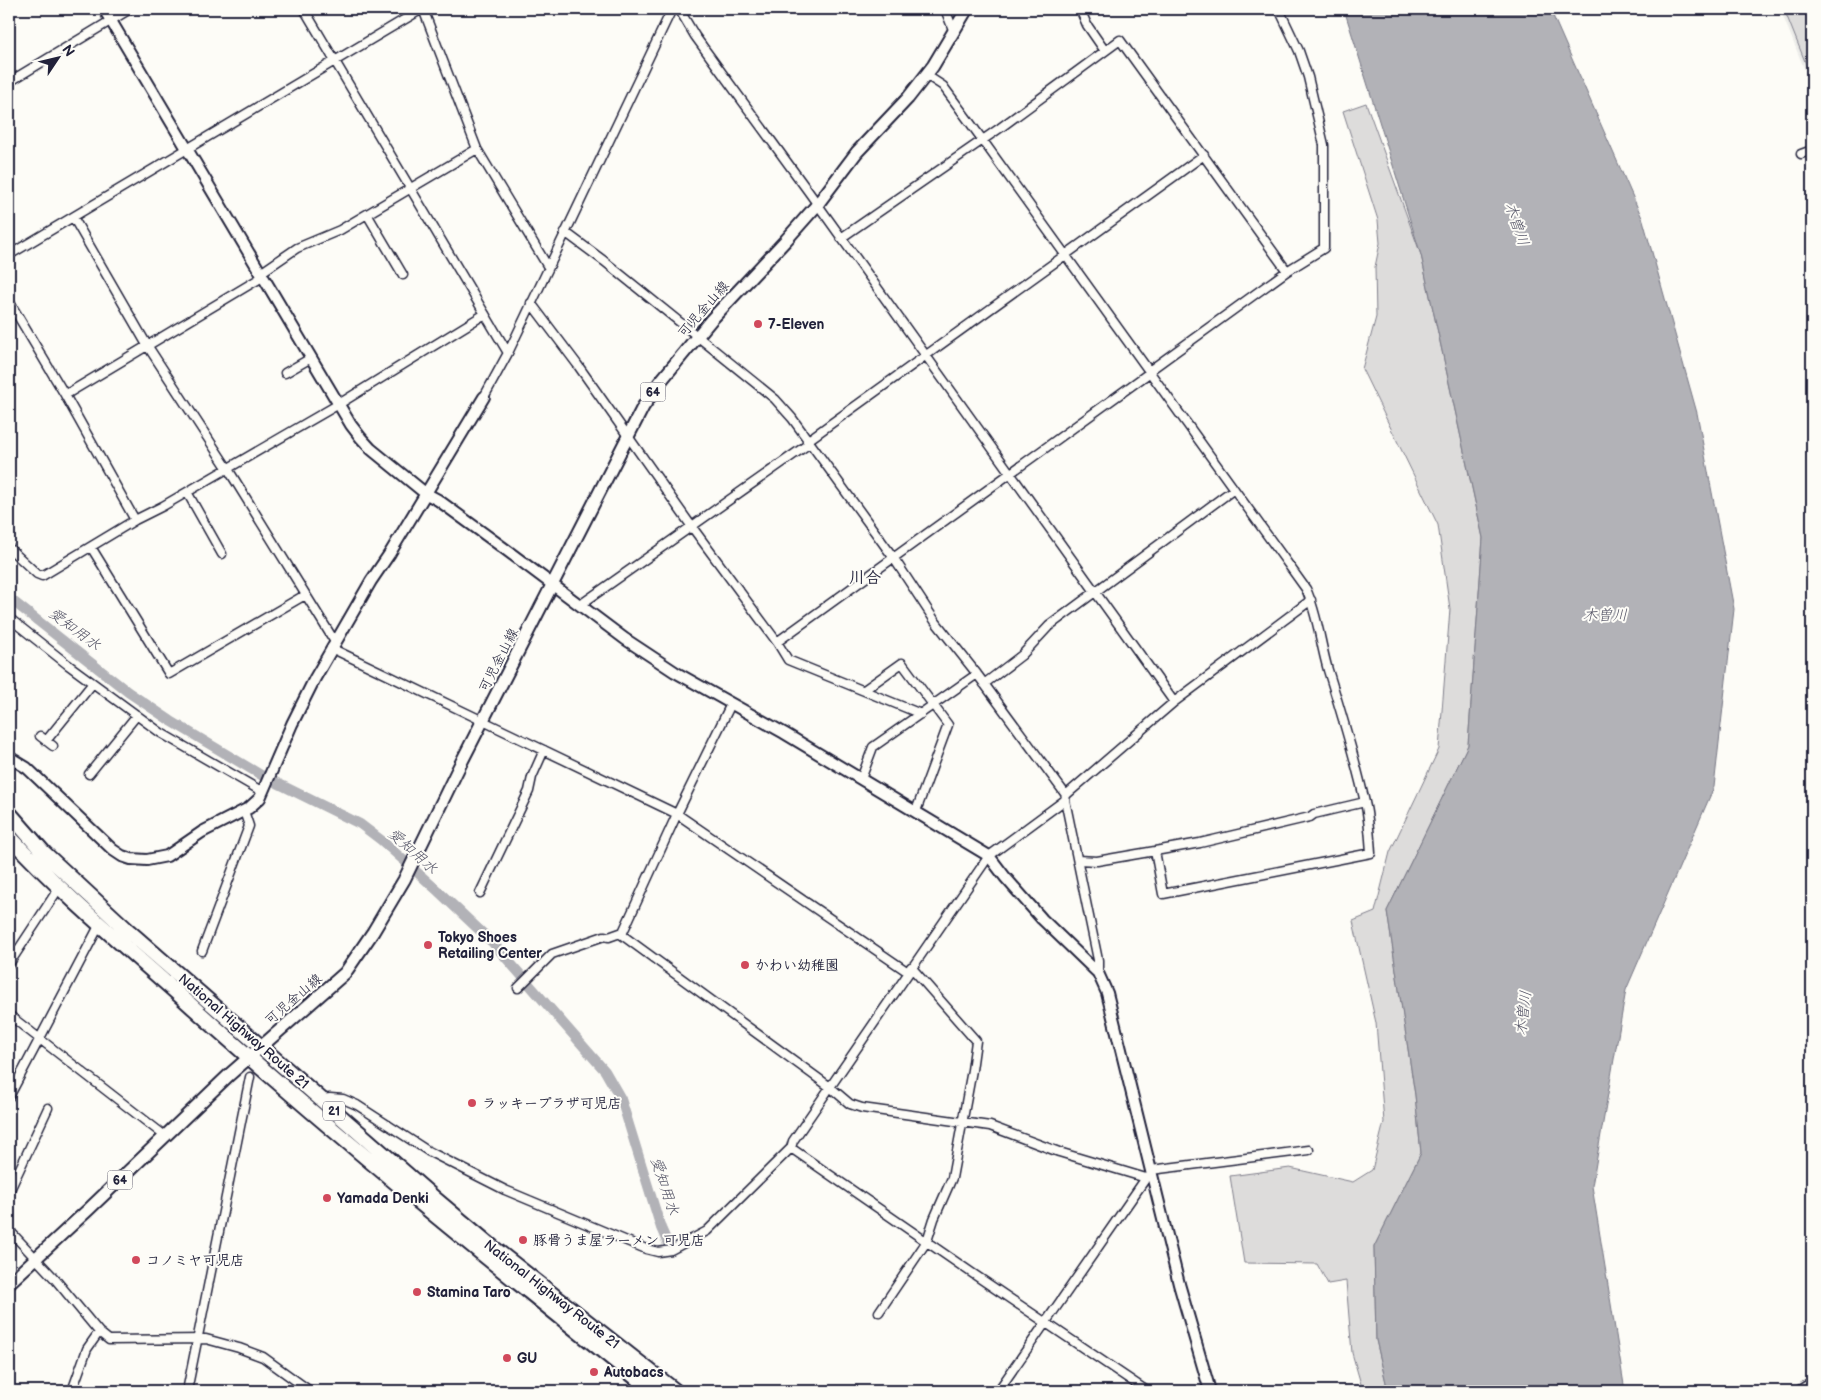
<svg xmlns="http://www.w3.org/2000/svg" width="1821" height="1400" font-family="'Balsamiq Sans','Klee One',sans-serif">
	<rect width="100%" height="100%" fill="#fdfcf7"/>
	<filter id="ink" filterUnits="userSpaceOnUse"><feTurbulence type="fractalNoise" baseFrequency=".02" numOctaves="2"/><feDisplacementMap in="SourceGraphic" scale="10" xChannelSelector="R" yChannelSelector="G"/><feConvolveMatrix kernelMatrix="1 2 1 2 8 2 1 2 1" color-interpolation-filters="sRGB"/></filter>
	<g filter="url(#ink)">
		<path fill="#ecece9" d="M1780 9H1812V88Z"/>
		<path fill="#dddcdb" stroke="#807f8b" d="M1784 9H1812V79Z
			M1366 103 1421 255 1483 538 1468 745 1387 911 1415 1095 1421 1153 1374 1247 1376 1340 1388 1391H1363L1352 1353 1346 1281 1328 1284 1317 1264 1244 1263 1230 1176 1290 1168 1353 1182 1372 1170 1384 1122 1376 1023 1353 921 1375 912 1390 852 1439 749 1450 609 1438 525 1362 369 1376 317 1375 267 1380 243 1378 220 1343 111Z"/>
		<path fill="#b2b2b7" stroke="#787885" d="M1344 9H1550L1643 220 1697 413 1734 609 1714 787 1626 990 1592 1186 1625 1391H1388L1376 1340 1374 1247 1421 1153 1415 1095 1387 911 1468 745 1483 538 1421 255Z"/>
		<g fill="none" stroke-linecap="round" stroke-linejoin="round">
			<path stroke="#b2b2b7" stroke-width="10" d="M9 598 128 692 171 721 261 775 360 824 381 840 438 891 492 942 605 1071 621 1099 661 1228 668 1244"/>
			<g stroke="#22223b" stroke-width="11">
				<path id="street" d="M304 9 508 353
					M423 9 477 149 548 267
					M679 9 695 36 808 191 1174 702
					M945 9 954 32
					M1080 9 1087 25 1105 51
					M926 75 943 86 971 124 1306 589C1318 615 1320 643 1328 670 1342 715 1356 761 1366 807 1369 822 1370 838 1371 853L1163 894 1155 851 1097 861 1078 860
					M9 82 130 9
					M1801 154 1812 150
					M367 214 403 275
					M73 217 147 345 228 469 335 642
					M565 232 604 261 775 399 792 418 893 557 935 621 977 674 1066 795
					M841 238 1000 128 1120 40 1287 271
					M9 255 422 9
					M262 272 297 248 340 230 477 149
					M9 301 65 395 135 520
					M531 303 577 364 692 527 777 642 1149 373
					M1149 371 1287 271 1324 248V145L1308 77 1299 51 1279 9
					M285 373 311 358
					M65 395 264 276
					M484 397 508 353 672 9
					M807 441 1204 155
					M187 492 222 554
					M91 547 169 674 305 595
					M9 548 37 574 42 576 135 520 163 506 339 404 485 314
					M580 605 810 443
					M9 618 67 664 161 733 263 792
					M777 642 788 660 921 714
					M331 648 677 814 908 972
					M984 684 1022 655 1049 626 1234 489
					M864 690 902 663 948 725 916 811
					M40 736 53 746
					M46 741 93 683
					M89 774 137 715
					M861 779 873 747 977 674
					M1065 800 1098 960V973
					M1155 851 1200 843 1310 817 1314 814 1365 802
					M480 893 529 791 532 777 544 750
					M623 932 622 935 830 1087 850 1104 862 1108 990 1126 1059 1152 1146 1178 1152 1176
					M202 951 249 826 244 811
					M9 964 59 888
					M518 988 552 954 604 936 609 937 623 932 677 814 731 704
					M9 1015 165 1136
					M9 1097 100 924
					M322 1099 330 1098 343 1099 357 1105 428 1151 505 1190 646 1249 658 1252 671 1250 707 1231 791 1148 793 1141 989 856 1065 800 1066 795 1174 702 1311 600
					M791 1148 972 1273 1147 1391
					M1151 1170 1309 1150
					M9 1192 48 1108
					M9 1230 55 1279 99 1332 109 1340 206 1339 239 1348 263 1357 310 1391
					M879 1312 927 1241 934 1219 952 1178 972 1070 976 1041 911 967
					M72 1391 87 1349 99 1332
					M187 1391 250 1077
					M998 1391 1146 1178
					M1798 1391 1812 1382"/>
			</g>
			<g stroke="#22223b" stroke-width="14">
				<path id="secondary" d="M104 9 351 425 361 438 371 449 425 493 438 500 505 549 625 639 675 672 784 733 989 856 1005 877 1042 919 1098 973 1107 993 1179 1284 1210 1391
					M9 757 27 768 113 850 122 856 131 859 147 860 167 856 202 832 249 808 260 798 292 724 315 678 371 581 390 553 484 397"/>
			</g>
			<g stroke="#22223b" stroke-width="15">
				<path id="primary" d="M9 1283 89 1209 229 1075 345 973 373 932 404 880 458 769 643 407 660 382 711 320 786 240 817 205 857 152 908 98 933 66 967 9"/>
			</g>
			<g stroke="#22223b" stroke-width="18">
				<path id="highway" d="M9 813 44 853 126 929 435 1199 492 1247 675 1391
					M9 836C63 895 125 946 184 999 335 1136 494 1264 653 1391"/>
			</g>
			<use href="#street" stroke="#fdfcf7" stroke-width="8"/>
			<use href="#secondary" stroke="#fdfcf7" stroke-width="10"/>
			<use href="#primary" stroke="#fdfcf7" stroke-width="11"/>
			<use href="#highway" stroke="#fdfcf7" stroke-width="14"/>
		</g>
	</g>
	<g fill="#d1495b" stroke="#fdfcf7" stroke-width="2">
		<circle cx="758" cy="324" r="5"/>
		<circle cx="428" cy="945" r="5"/>
		<circle cx="745" cy="965" r="5"/>
		<circle cx="472" cy="1103" r="5"/>
		<circle cx="327" cy="1198" r="5"/>
		<circle cx="523" cy="1240" r="5"/>
		<circle cx="136" cy="1260" r="5"/>
		<circle cx="417" cy="1292" r="5"/>
		<circle cx="507" cy="1358" r="5"/>
		<circle cx="594" cy="1372" r="5"/>
	</g>
	<g text-anchor="middle" stroke-width="4" stroke-linejoin="round" paint-order="stroke">
		<g fill="#fdfcf7" stroke="#646373" stroke-width="1">
			<rect x="640.5" y="382.5" width="25" height="19" rx="4"/>
			<rect x="323" y="1101.5" width="22" height="19" rx="4"/>
			<rect x="107.5" y="1170.5" width="25" height="19" rx="4"/>
		</g>
		<g font-size="12" font-weight="bold" fill="#22223b">
			<text x="653" y="396">64</text>
			<text x="334" y="1115">21</text>
			<text x="120" y="1184">64</text>
		</g>
		<g font-size="14" fill="#22223b" stroke="#fdfcf7">
			<text transform="translate(703 309) rotate(-49)" y="5">可児金山線</text>
			<text transform="translate(498 660) rotate(-63)" y="5">可児金山線</text>
			<text transform="translate(293 999) rotate(-41)" y="5">可児金山線</text>
			<text transform="translate(244 1031) rotate(41)" y="5">National Highway Route 21</text>
			<text transform="translate(552 1294) rotate(38)" y="5">National Highway Route 21</text>
		</g>
		<g font-size="14" font-weight="bold" fill="#22223b" stroke="#fdfcf7" text-anchor="start">
			<text x="768" y="329">7-Eleven</text>
			<text x="438" y="942">Tokyo Shoes<tspan x="438" dy="16">Retailing Center</tspan></text>
			<text x="755" y="970">かわい幼稚園</text>
			<text x="482" y="1108">ラッキープラザ可児店</text>
			<text x="337" y="1203">Yamada Denki</text>
			<text x="533" y="1245">豚骨うま屋ラーメン 可児店</text>
			<text x="146" y="1265">コノミヤ可児店</text>
			<text x="427" y="1297">Stamina Taro</text>
			<text x="517" y="1363">GU</text>
			<text x="604" y="1377">Autobacs</text>
		</g>
		<g font-size="15" font-style="italic" fill="#545466" stroke="#fdfcf7">
			<text transform="translate(1517 224) rotate(71)" y="5">木曽川</text>
			<text x="1605" y="620">木曽川</text>
			<text transform="translate(75 629) rotate(37)" y="5">愛知用水</text>
			<text transform="translate(413 851) rotate(42)" y="5">愛知用水</text>
			<text transform="translate(1523 1013) rotate(-83)" y="5">木曽川</text>
			<text transform="translate(665 1186) rotate(72)" y="5">愛知用水</text>
		</g>
		<g font-size="16" font-weight="bold" fill="#22223b" stroke="#fdfcf7">
			<text x="865" y="583">川合</text>
		</g>
	</g>
	<rect width="1821" height="1400" fill="none" stroke="#fdfcf7" stroke-width="30"/>
	<rect x="15" y="15" width="1791" height="1370" fill="none" stroke="#22223b" stroke-width="2" filter="url(#ink)"/>
	<g transform="translate(58 58) rotate(55)" stroke="#fdfcf7" stroke-width="4" paint-order="stroke">
	<path d="M0-4L9 19L0 12L-9 19Z" fill="#22223b"/>
	<text y="-8" font-size="14" font-weight="bold" text-anchor="middle" fill="#22223b">N</text>
	</g>
</svg>
